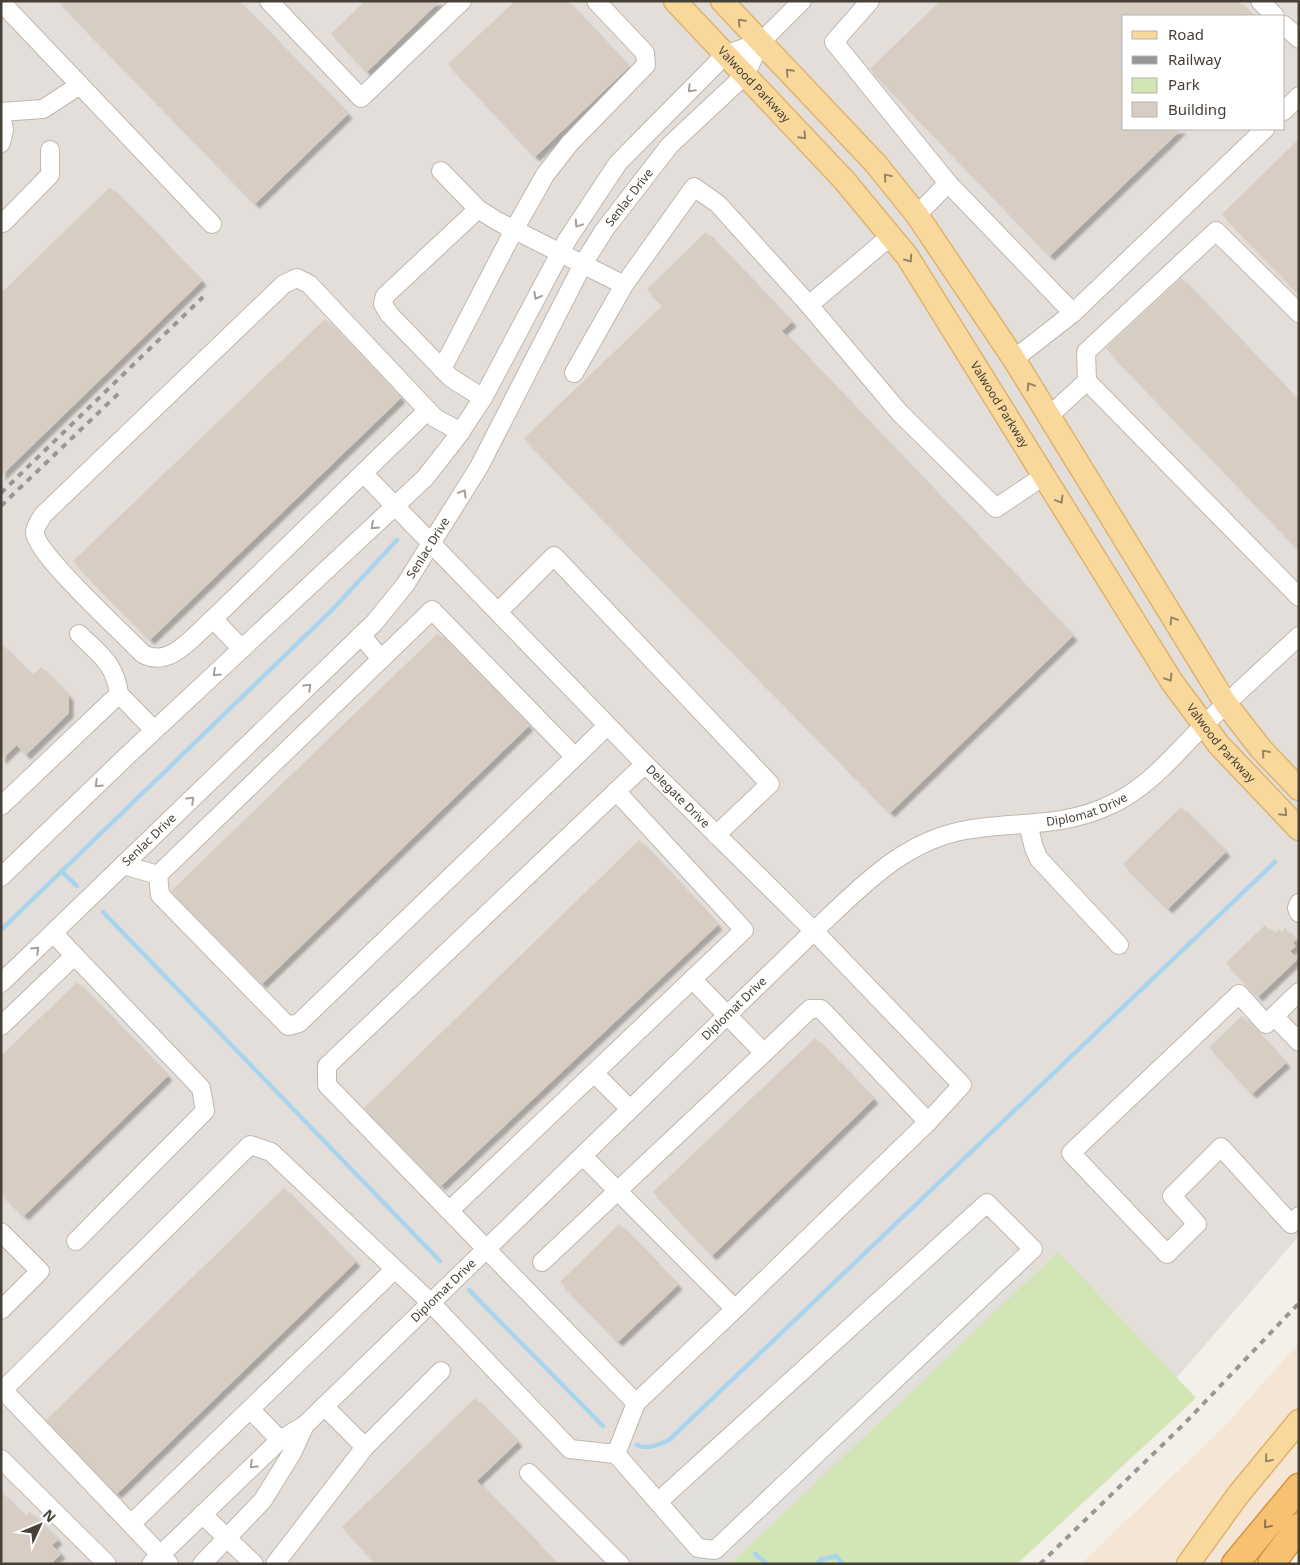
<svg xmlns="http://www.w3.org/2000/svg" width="1300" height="1565" font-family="'Noto Sans',sans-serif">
	<defs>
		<filter id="shadow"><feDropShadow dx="4.5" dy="4.5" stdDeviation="1" flood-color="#0004"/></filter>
	</defs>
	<rect width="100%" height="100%" fill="#f3efe9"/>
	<path fill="#f4e5d5" d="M1299 1343V1544L1283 1564H1081L1224 1427Z"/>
	<path fill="#e3deda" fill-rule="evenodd" d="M1 1H1299V1236L1064 1508 999 1564H1ZM1124 16H1284V129H1124Z"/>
	<path fill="#d2e5b4" d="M1058 1252 1196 1398 1017 1564H731Z"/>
	<path fill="#e2e0dd" d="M983 1217 1031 1273 724 1564H664L650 1549 686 1515 677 1505Z"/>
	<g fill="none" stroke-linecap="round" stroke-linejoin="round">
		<path stroke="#a8d5ed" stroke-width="4.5" d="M61 871 77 886
			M103 912 440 1261
			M1 930 332 610 397 540
			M469 1290 603 1426
			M637 1445C648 1450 658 1445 669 1440L1275 862
			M755 1554 767 1564
			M817 1564 820 1560 836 1556 843 1564"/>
	</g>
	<path fill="#d8cdc2" filter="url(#shadow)" d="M58 1H238L348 114 255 204Z
		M365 1H440L367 72 331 34Z
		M515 1H567L629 67 535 157 448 64Z
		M940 1H1238L1253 16H1124V129H1182L1050 256 870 69Z
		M1299 139V294L1222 214Z
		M110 187 202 281 1 476V293Z
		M706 232 792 322 782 331 1073 636 890 813 524 438 663 305 647 289Z
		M1181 278 1299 402V550L1106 348Z
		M325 319 401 398 150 640 73 561Z
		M438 633 529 726 262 984 171 891Z
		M1 644 32 676 41 667 69 696V713L26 755 17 745 1 760Z
		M1181 807 1226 852 1168 909 1123 864Z
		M639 840 718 925 441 1186 364 1108Z
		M1265 925 1274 934 1279 929 1282 932 1285 928 1296 940 1293 943 1296 946 1290 951 1298 959 1258 997 1226 963Z
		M77 982 168 1076 24 1216 1 1193V1056Z
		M1242 1016 1286 1063 1252 1094 1209 1047Z
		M815 1038 874 1099 712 1256 653 1192Z
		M284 1188 356 1262 117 1494 46 1420Z
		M619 1224 678 1285 618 1342 560 1282Z
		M475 1398 518 1442 477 1481 557 1564H377L342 1527Z
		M1 1492 25 1517 30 1512 58 1540 52 1545 61 1554 51 1564H1Z"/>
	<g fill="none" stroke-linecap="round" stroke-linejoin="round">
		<g stroke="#bfb7ac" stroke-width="20">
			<g id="minor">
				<path d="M269 1 361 98 462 1"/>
				<path d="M870 1 834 42 948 183 917 215"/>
				<path d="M1260 1 1275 16"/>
				<path d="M1 2 212 224"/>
				<path d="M1284 25 1299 39"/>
				<path d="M1284 111 1299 96"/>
				<path d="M1 112 43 109 80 85"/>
				<path d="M1 113 4 130 1 143"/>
				<path d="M441 171 478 209"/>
				<path d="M948 183 1073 313"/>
				<path d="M3 223 50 175V150"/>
				<path d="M809 305 892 235"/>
				<path d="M1014 359 1073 313 1265 129"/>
				<path d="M442 369 514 230 545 175 570 143 646 65 645 53 596 1"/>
				<path d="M574 373 624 285"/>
				<path d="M1087 381 1086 352 1216 231 1299 313"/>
				<path d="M483 398 451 378 389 314 383 304 385 296 478 209 497 221 624 285 694 187 718 204 809 305 899 412 996 508 1045 475"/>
				<path d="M1049 416 1087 381 1299 597"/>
				<path id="s1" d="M364 474 645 764 814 931 962 1085 928 1122"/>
				<path d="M498 612 554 556 770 784 716 835"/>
				<path d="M213 619 428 410"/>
				<path d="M79 634C99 654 115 663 119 694"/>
				<path d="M361 635 381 659"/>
				<path d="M242 649 213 619C194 635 170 669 143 654 124 634 36 554 35 533 35 526 40 521 43 515L284 284 297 278 309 284 435 418 461 432"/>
				<path d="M575 757 432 610 158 875 160 895 288 1026 299 1023 575 757 607 726"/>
				<path d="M1 806 119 694 154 730"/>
				<path d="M1028 824 1034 848 1039 859 1119 945"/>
				<path d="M123 865 158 875"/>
				<path d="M1 877 129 754 425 478 457 437 483 398 567 240 618 163 725 55 761 42"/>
				<path d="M1299 903 1297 908 1299 913"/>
				<path d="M53 933 201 1088 205 1111 76 1241"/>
				<path id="s2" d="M1 983 374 623 405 585 479 467 583 264 605 229 670 145 745 75 761 42 802 1"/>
				<path d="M1299 992 1266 1024 1239 994 1071 1153 1167 1254 1197 1224 1172 1196 1221 1147 1291 1224 1299 1216"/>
				<path d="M1274 1016 1299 1042"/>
				<path d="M1 1026 74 956"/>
				<path d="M594 1073 630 1109"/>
				<path d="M583 1156 735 1309 636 1403"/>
				<path d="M449 1211 744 930 616 791"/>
				<path d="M1 1232 40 1271 1 1310"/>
				<path d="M542 1262 764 1053 692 979"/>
				<path d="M735 1309 928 1122 821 1009H810L764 1053"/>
				<path d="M250 1409 280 1440"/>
				<path d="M365 1447 441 1371"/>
				<path d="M616 1454 698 1548 715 1550 1033 1249 987 1203 659 1501"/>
				<path d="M1 1459 107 1564"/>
				<path d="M529 1473 620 1564"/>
				<path d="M202 1514 254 1564"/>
				<path d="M131 1524 394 1270"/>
				<path id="s3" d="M151 1564 280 1440 305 1425 814 931C859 889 902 841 966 830 1017 821 1062 828 1110 805 1148 788 1174 755 1202 727 1233 696 1267 666 1299 636"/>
				<path d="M169 1564 3 1390 250 1145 271 1152 431 1303 570 1449 616 1454 636 1403 327 1085V1066L645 764"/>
				<path d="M202 1564 263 1500 292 1453 305 1425"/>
				<path d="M275 1564 365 1447 324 1406"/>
			</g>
		</g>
		<g stroke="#deb46d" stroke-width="25">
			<g id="major">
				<path id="s4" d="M675 1 844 180 907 256 1172 682 1219 745 1299 829"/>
				<path d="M722 1 876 164 917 215 1014 359 1226 704 1261 749 1299 789"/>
				<path d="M1188 1564 1238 1495 1299 1421"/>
			</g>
		</g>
		<g stroke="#d59541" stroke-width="29">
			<path id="highway" d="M1235 1564 1299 1487
				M1271 1564 1299 1527"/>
		</g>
		<use href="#minor" stroke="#fff" stroke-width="18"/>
		<use href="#major" stroke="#f9d89c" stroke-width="22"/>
		<use href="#highway" stroke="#f6c171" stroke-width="26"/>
		<path stroke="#979797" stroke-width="4" stroke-dasharray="6 6" stroke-linecap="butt" d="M1 493 203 297
			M1 506 118 394
			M1040 1564 1185 1423 1299 1303"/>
	</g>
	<defs><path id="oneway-chevron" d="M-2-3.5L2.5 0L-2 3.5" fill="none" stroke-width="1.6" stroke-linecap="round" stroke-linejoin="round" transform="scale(1.25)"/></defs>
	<g stroke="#978464">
		<use href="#oneway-chevron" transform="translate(741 22) rotate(-134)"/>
		<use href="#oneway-chevron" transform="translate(789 72) rotate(-133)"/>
		<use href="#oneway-chevron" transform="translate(803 136) rotate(47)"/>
		<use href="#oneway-chevron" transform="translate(887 177) rotate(-130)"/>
		<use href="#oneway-chevron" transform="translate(909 259) rotate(55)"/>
		<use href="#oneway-chevron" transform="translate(1030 386) rotate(-122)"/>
		<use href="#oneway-chevron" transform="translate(1060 500) rotate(59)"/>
		<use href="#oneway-chevron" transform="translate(1173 620) rotate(-121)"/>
		<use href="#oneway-chevron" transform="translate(1169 678) rotate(58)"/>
		<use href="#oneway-chevron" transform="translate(1265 753) rotate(-131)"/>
		<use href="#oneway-chevron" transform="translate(1284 813) rotate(46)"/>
		<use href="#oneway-chevron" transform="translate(1268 1459) rotate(130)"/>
	</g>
	<g stroke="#a3a09b">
		<use href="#oneway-chevron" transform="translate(691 89) rotate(135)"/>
		<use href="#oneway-chevron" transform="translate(578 224) rotate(124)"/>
		<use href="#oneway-chevron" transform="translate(537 296) rotate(118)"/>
		<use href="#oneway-chevron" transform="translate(463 493) rotate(-59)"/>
		<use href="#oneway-chevron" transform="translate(374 526) rotate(137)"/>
		<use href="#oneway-chevron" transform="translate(216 673) rotate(137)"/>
		<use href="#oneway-chevron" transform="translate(308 687) rotate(-44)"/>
		<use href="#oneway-chevron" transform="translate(98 784) rotate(136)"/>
		<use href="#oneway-chevron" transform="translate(191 800) rotate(-44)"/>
		<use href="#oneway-chevron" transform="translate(36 950) rotate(-44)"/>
		<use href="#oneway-chevron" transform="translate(253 1465) rotate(137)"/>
	</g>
	<use stroke="#8d744e" href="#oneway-chevron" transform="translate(1267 1525) rotate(130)"/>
	<g text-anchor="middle" stroke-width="4.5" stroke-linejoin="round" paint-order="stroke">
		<g font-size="12" fill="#474037" stroke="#fff">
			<text dy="4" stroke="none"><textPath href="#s4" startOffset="115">Valwood Parkway</textPath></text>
			<text dy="4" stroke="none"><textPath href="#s2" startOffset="1016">Senlac Drive</textPath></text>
			<text dy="4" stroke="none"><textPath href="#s4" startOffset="520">Valwood Parkway</textPath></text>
			<text dy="4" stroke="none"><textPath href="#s2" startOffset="611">Senlac Drive</textPath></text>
			<text dy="4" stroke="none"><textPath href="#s4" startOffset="925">Valwood Parkway</textPath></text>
			<text dy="4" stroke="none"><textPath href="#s1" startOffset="450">Delegate Drive</textPath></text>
			<text dy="4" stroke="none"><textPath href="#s3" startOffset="1226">Diplomat Drive</textPath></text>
			<text dy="4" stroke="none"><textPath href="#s2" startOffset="206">Senlac Drive</textPath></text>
			<text dy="4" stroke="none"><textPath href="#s3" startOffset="806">Diplomat Drive</textPath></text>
			<text dy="4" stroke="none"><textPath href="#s3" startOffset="401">Diplomat Drive</textPath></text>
		</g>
	</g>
	<rect width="1300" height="1565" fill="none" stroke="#474037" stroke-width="5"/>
	<rect x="1122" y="15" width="162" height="115" fill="#ffffff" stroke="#b5b3af"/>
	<rect x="1132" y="31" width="25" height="8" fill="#f9d89c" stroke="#b5b3af"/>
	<text x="1168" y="40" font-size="15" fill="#474037">Road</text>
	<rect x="1132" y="56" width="25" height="8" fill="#979797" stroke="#b5b3af"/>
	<text x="1168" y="65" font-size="15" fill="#474037">Railway</text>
	<rect x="1132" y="78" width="25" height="15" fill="#d2e5b4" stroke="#b5b3af"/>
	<text x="1168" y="90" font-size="15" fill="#474037">Park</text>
	<rect x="1132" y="102" width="25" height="15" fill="#d8cdc2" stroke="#b5b3af"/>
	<text x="1168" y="115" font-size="15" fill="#474037">Building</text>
	<g transform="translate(40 1525) rotate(46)" stroke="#ffffff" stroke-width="4" paint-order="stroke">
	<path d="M0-4L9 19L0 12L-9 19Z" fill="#474037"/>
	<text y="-8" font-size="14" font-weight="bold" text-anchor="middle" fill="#474037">N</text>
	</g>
</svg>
